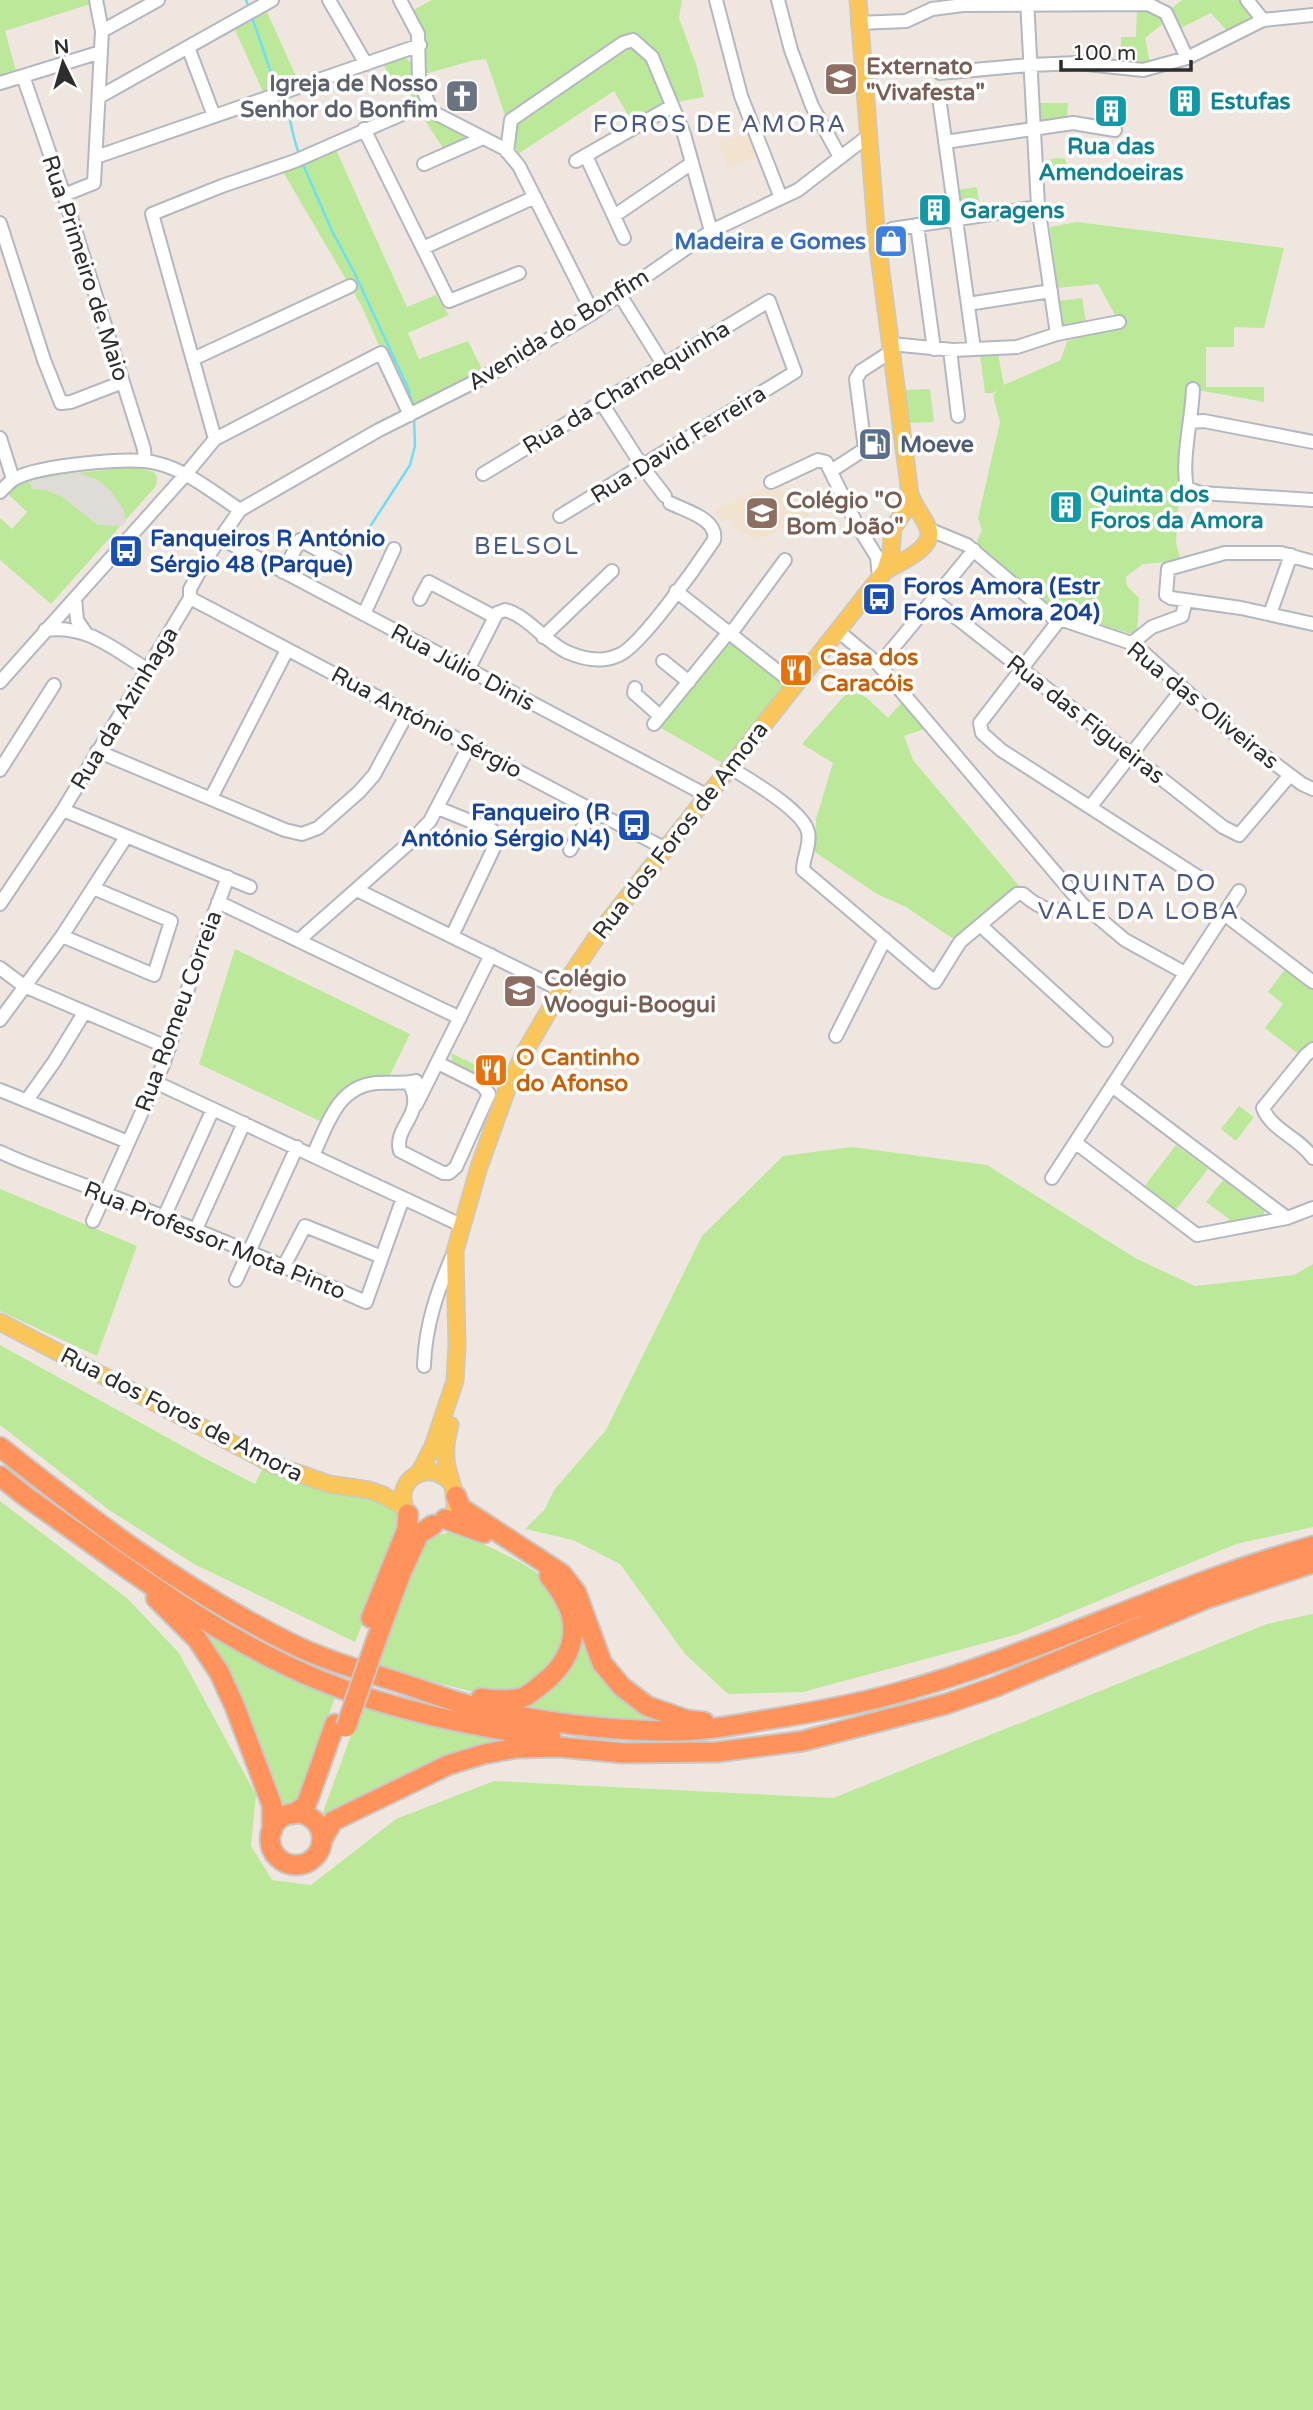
<svg xmlns="http://www.w3.org/2000/svg" width="1313" height="2410" font-family="'Varela Round',sans-serif">
	<rect width="100%" height="100%" fill="#efe7df"/>
	<path fill="#f1e3ce" d="M854 71 855 84 829 87 828 73Z
		M748 134 756 157 728 168 718 142Z
		M769 485 773 493 778 487 781 492 793 486 810 517 758 540 730 526 735 524 733 521 729 519 721 522 715 509Z
		M519 977 532 983 518 1011 506 1005Z"/>
	<path fill="#bbe999" d="M96 0 97 2 5 31 18 78 0 83V0Z
		M432 0H682L679 18 697 67 704 97 666 104 632 122 614 91 518 154 486 59 471 61 425 74V33L413 10Z
		M1182 0H1243L1255 16 1228 32 1211 13 1181 28 1167 12Z
		M1137 7 1159 13 1165 22 1145 38 1150 63 1140 65 1121 64V37H1136Z
		M267 12 299 83 265 96 235 30Z
		M396 57 406 58 411 63 412 77 421 100 415 106 405 81 400 83 397 76 390 79 382 61Z
		M1039 103H1068L1067 118 1043 121 1040 118Z
		M432 114 483 138 447 154 422 116Z
		M336 150 407 307 436 295 449 315 408 333 419 359 468 341 484 373 410 415 361 305 283 172Z
		M1058 158 1065 159 1068 174 1043 178 1041 161Z
		M977 187 980 212 961 215 957 190Z
		M1077 222 1284 248 1264 328 1234 327V347H1206V387H1264V402L1186 388 1176 543 1181 561 1143 564 1126 577 1127 586 1139 598 1137 633H1128L1054 610 981 549 977 541 982 530 978 518 1000 422 993 395 998 390 993 393H985L980 355 998 354 1004 385 1061 360 1067 341 1121 326 1098 284 1057 288 1050 227Z
		M1082 298 1086 322 1062 327 1058 301Z
		M930 389 934 422 909 423 905 390Z
		M134 467 154 472 157 477 156 486 51 604 0 560V518L12 529 27 512 8 494 19 483 38 477Z
		M728 633 794 684 729 767 654 724Z
		M851 688 867 698 888 718 902 702 924 729 904 736 913 760 1019 886 955 940 906 907 877 894 815 852 816 819 833 763 802 744Z
		M235 949 410 1034 389 1077C349 1080 342 1088 322 1122L199 1064Z
		M1286 968 1313 990V1044L1297 1053 1265 1028 1283 1004 1268 992Z
		M451 1053 500 1077V1079L490 1080 455 1063 452 1060Z
		M1239 1106 1254 1117 1236 1141 1221 1129Z
		M1176 1145 1208 1169 1175 1211 1143 1188Z
		M852 1147 987 1165 1137 1259 1195 1286 1294 1275 1313 1264V1527L1236 1544 1018 1634 803 1692 728 1694 685 1654 620 1564 573 1540 525 1529 545 1509 554 1490 606 1430 702 1236 783 1156Z
		M1223 1180 1264 1210V1214L1259 1220 1225 1226 1229 1219 1206 1202Z
		M0 1189 137 1246 97 1356 0 1311Z
		M0 1345 206 1459 255 1484 264 1466 316 1488 382 1497 397 1513 399 1533 355 1642 194 1564 109 1510 0 1425Z
		M0 1501 128 1599 179 1653 256 1795 251 1846 272 1880 311 1885 396 1819 494 1781 833 1798 1267 1624 1313 1614V2410H0Z
		M454 1531 465 1535 518 1561 537 1573 554 1590 564 1622 559 1656 523 1691 485 1695 376 1667 421 1546 431 1537Z
		M576 1622 659 1717 658 1721 568 1714 519 1707 536 1697Z
		M196 1626 336 1695 298 1799 292 1806 280 1810Z
		M362 1705 427 1724 509 1742 324 1824 322 1815Z"/>
	<path fill="#dfdbd7" d="M78 473 98 480 111 491 123 509 126 521 122 526 98 525 62 497 46 490 32 489 29 480Z"/>
	<g fill="none" stroke-linecap="round" stroke-linejoin="round">
		<path stroke="#6ddef6" stroke-width="2.5" d="M246 0 249 8
			M252 17 277 90
			M280 96C292 114 291 136 300 156
			M302 162 332 231 354 272 408 388 413 407
			M362 539 410 465 415 446 414 417"/>
		<g stroke="#b3b7c1" stroke-width="16">
			<path id="minor" d="M329 0 366 64
				M400 0 418 34 419 80 431 109
				M716 0 741 96 781 198
				M778 0 791 50 812 106 840 157
				M1027 0 1038 206 1057 334
				M1247 0 1263 20
				M858 23 906 21 932 9 963 5 1148 4 1166 13 1187 58
				M102 31 158 0
				M188 47 214 116
				M940 73 1030 65 1077 63 1143 70 1187 58 1263 20 1313 15
				M23 76 64 195 144 449 145 461
				M0 83 101 52
				M99 97 272 0
				M939 97 974 349
				M364 129 449 301 519 273
				M945 142 1073 123 1115 130
				M507 152 511 120 623 43 633 40 652 57 684 134 711 231
				M586 156 624 238
				M96 157 420 45
				M576 161 672 106
				M424 164 483 138
				M64 195 94 183 102 31 96 0
				M614 216 692 163
				M0 223 44 360 61 403 71 402 123 382
				M917 225 934 349
				M892 229 1038 207
				M423 248 535 197
				M620 295 663 364
				M968 304 1051 291
				M891 344 953 350 1017 347 1057 334 1119 322
				M950 350 958 416
				M193 359 350 286
				M1193 389C1192 419 1181 460 1187 488L1200 493 1313 500
				M601 402 642 466 665 496
				M1191 422 1204 421 1313 442
				M0 438 13 479
				M215 439 152 214 222 186 295 161 409 111 425 108 505 149 519 166 593 313
				M831 471 865 449 856 379 861 371 892 351
				M483 474 769 301 795 372 560 516
				M771 482 818 460 826 462 857 525 877 557 879 577
				M0 492C5 487 10 481 16 478 39 466 130 456 156 463 187 470 214 493 240 510
				M928 529 967 545 1051 616 1134 644 1226 727 1302 784 1313 789
				M220 538 706 795
				M1313 562 1281 553H1225L1168 569 1166 595 1171 598 1241 608 1313 624
				M283 572 300 540 342 563
				M676 591 794 684
				M75 598 77 620 85 632
				M190 598 664 848
				M420 599 429 582 495 617
				M934 600 1223 827 1239 835 1290 775
				M364 614 394 549
				M1270 614 1291 555
				M1060 619 980 723 982 733 1001 750 1203 880
				M45 630C87 624 113 649 147 669
				M837 630 879 665 1081 903 1125 940 1185 973
				M543 637 612 571
				M1132 643 1152 627 1182 616 1186 600
				M663 661 689 682
				M879 665 974 550
				M468 670 497 613 505 610C528 616 545 642 567 652 583 659 602 663 619 655 641 646 698 564 714 540 718 519 686 511 670 503
				M0 682 186 474 215 439 381 353 410 415
				M635 688 634 693 660 716
				M654 724 728 633 735 628 785 560
				M97 751 285 830 302 834 318 828 359 792 374 775 408 712
				M729 767C748 779 803 810 808 832 811 845 803 857 803 870L935 982 960 942 1017 894H1023C1042 911 1057 915 1081 903
				M0 770 54 685
				M211 798 287 650
				M1091 806 1183 688
				M438 808 492 830 499 837 452 936
				M63 810 250 887
				M570 850 593 809
				M357 890 561 990
				M218 902 460 1018
				M0 904 63 810 190 598V589L208 556 240 510 377 431 494 372 593 313 711 231 798 190 868 136
				M1224 914 1313 982
				M980 925 1106 1040
				M62 936 154 975 171 921 93 888
				M299 940 409 843 430 821 470 744
				M0 968 24 986 169 1048
				M0 1020 62 936 126 837
				M836 1036 885 939
				M1313 1049 1306 1055 1263 1108C1271 1130 1300 1138 1313 1158
				M155 1082 463 1226
				M409 1083C427 1114 393 1126 400 1151L443 1173H449L456 1167 489 1094 482 1085 438 1063
				M1112 1086 1287 1218
				M0 1090 128 1142
				M27 1100 54 1062 84 1013
				M416 1105 491 955
				M1076 1143 1197 1235 1287 1218 1313 1208
				M0 1152C36 1169 73 1180 109 1195 196 1229 281 1265 366 1302L403 1198
				M313 1155C328 1124 337 1087 376 1083 389 1082 403 1084 416 1081
				M1052 1178 1239 891
				M164 1217 213 1109
				M93 1221 163 1065 203 943 228 877
				M196 1229 244 1123
				M284 1266 305 1226 382 1257
				M236 1280 297 1147
				M424 1366C425 1325 438 1289 454 1252"/>
		</g>
		<g stroke="#c8c8c8" stroke-width="19">
			<path id="major" d="M885 571 891 552 893 528 906 509 910 494
				M0 1322 272 1464 329 1484 369 1490 383 1495 404 1507
				M450 1425C446 1439 444 1451 447 1466 450 1480 456 1491 455 1506
				M419 1473 433 1446 455 1381 457 1346 455 1251 479 1167 506 1092 523 1055 561 990 600 932 885 571C899 562 936 549 928 528 923 516 915 508 910 494L877 240 858 0
				M407 1513C390 1481 429 1456 452 1484"/>
		</g>
		<g stroke="#c8c8c8" stroke-width="23">
			<path id="highway" d="M0 1447C90 1519 184 1590 288 1642 323 1660 364 1671 401 1683 426 1691 451 1701 476 1707 539 1722 608 1731 673 1731 704 1731 735 1725 765 1720 810 1713 854 1705 897 1693 1039 1654 1171 1585 1313 1546
				M0 1476 25 1496C118 1561 214 1637 319 1680 394 1711 472 1726 551 1738
				M456 1496 461 1508 562 1574 576 1592 602 1663 622 1687 647 1706 687 1720 704 1722
				M445 1519 484 1533
				M156 1598 197 1639 219 1672 235 1707 272 1805V1831
				M371 1618 407 1529 408 1514
				M376 1641 401 1573 419 1534 433 1525
				M481 1698C493 1700 512 1701 524 1697 530 1694 537 1688 542 1684 564 1667 578 1643 571 1614 567 1600 558 1587 549 1576
				M270 1839a26 26 0 1 1 52 0a26 26 0 1 1-52 0Z
				M293 1814 305 1806 308 1800 335 1724
				M322 1840 333 1821 448 1765 484 1754 516 1748 559 1747 623 1753 717 1752 803 1741 946 1704 995 1687 1208 1598 1313 1563"/>
		</g>
		<use href="#minor" stroke="#fff" stroke-width="12"/>
		<use href="#major" stroke="#fac65a" stroke-width="16"/>
		<use href="#highway" stroke="#ff935b" stroke-width="19"/>
		<g stroke="#c8c8c8" stroke-width="23" stroke-linecap="butt">
			<path id="highway-bridge" d="M346 1727 376 1641"/>
		</g>
		<use href="#highway-bridge" stroke="#ff935b" stroke-width="19"/>
	</g>
	<defs>
		<g id="school-square" transform="scale(1.75)"><rect x="-9" y="-9" width="18" height="18" rx="4" fill="#8d6e63" stroke="#fff"/><path d="M0-5L7-2L0 1L-7-2ZM-4 1L0 2.5L4 1V4Q0 6-4 4Z" fill="#fff"/></g>
		<g id="church-square" transform="scale(1.75)"><rect x="-9" y="-9" width="18" height="18" rx="4" fill="#6b7280" stroke="#fff"/><path d="M-1.2-6h2.4v3.5h3.3v2.4h-3.3V6h-2.4V-.1h-3.3v-2.4h3.3Z" fill="#fff"/></g>
		<g id="building-square" transform="scale(1.75)"><rect x="-9" y="-9" width="18" height="18" rx="4" fill="#0f9aa8" stroke="#fff"/><path d="M-4-6H4V6H1V3H-1V6H-4ZM-2.5-4.3h1.7v1.8h-1.7ZM.8-4.3h1.7v1.8H.8ZM-2.5-1h1.7V.8h-1.7ZM.8-1h1.7V.8H.8Z" fill="#fff"/></g>
		<g id="shop-square" transform="scale(1.75)"><rect x="-9" y="-9" width="18" height="18" rx="4" fill="#3f7fe0" stroke="#fff"/><path d="M-5-2.5h2.3a2.7 3.5 0 0 1 5.4 0H5L5.5 6h-11ZM-1.5-2.5h3a1.5 2.3 0 0 0-3 0Z" fill="#fff"/></g>
		<g id="fuel-square" transform="scale(1.75)"><rect x="-9" y="-9" width="18" height="18" rx="4" fill="#5c6f8a" stroke="#fff"/><path d="M-5.5-6h7V0h2V4h1.3V-2.5L3-4.5l.8-.8L6-3V5H2.5V1h-1V6h-7ZM-4.2-4.7v3.2H.2V-4.7Z" fill="#fff"/></g>
		<g id="bus-square" transform="scale(1.75)"><rect x="-9" y="-9" width="18" height="18" rx="4" fill="#1a4fb4" stroke="#fff"/><path d="M-5-6H5V4H4V6H2V4H-2V6H-4V4H-5ZM-3.5-4V0h7V-4ZM-3.5 1.2v1.5H-2V1.2ZM2 1.2v1.5H3.5V1.2Z" fill="#fff"/></g>
		<g id="restaurant-square" transform="scale(1.75)"><rect x="-9" y="-9" width="18" height="18" rx="4" fill="#e8710a" stroke="#fff"/><path d="M-5-6h1v4h1v-4h1v4h1v-4h1v5L-1.5 .5V6h-2V.5L-5-1ZM5-6V6H3V1.5H1.5Q1.5-4 5-6Z" fill="#fff"/></g>
	</defs>
	<g fill-rule="evenodd">
		<use href="#school-square" x="841" y="79"/>
		<use href="#church-square" x="462" y="96"/>
		<use href="#building-square" x="1185" y="101"/>
		<use href="#building-square" x="1111" y="111"/>
		<use href="#building-square" x="935" y="210"/>
		<use href="#shop-square" x="891" y="241"/>
		<use href="#fuel-square" x="875" y="444"/>
		<use href="#building-square" x="1066" y="507"/>
		<use href="#school-square" x="762" y="513"/>
		<use href="#bus-square" x="126" y="551"/>
		<use href="#bus-square" x="879" y="599"/>
		<use href="#restaurant-square" x="796" y="670"/>
		<use href="#bus-square" x="634" y="825"/>
		<use href="#school-square" x="520" y="991"/>
		<use href="#restaurant-square" x="491" y="1070"/>
	</g>
	<g text-anchor="middle" stroke-width="7" stroke-linejoin="round" paint-order="stroke">
		<g font-size="23" font-weight="bold" fill="#785e54" stroke="#fff" text-anchor="start">
			<text x="866" y="74">Externato<tspan x="866" dy="26">"Vivafesta"</tspan></text>
			<text x="786" y="508">Colégio "O<tspan x="786" dy="26">Bom João"</tspan></text>
			<text x="544" y="986">Colégio<tspan x="544" dy="26">Woogui-Boogui</tspan></text>
		</g>
		<g font-size="23" font-weight="bold" fill="#5b616d" stroke="#fff" text-anchor="end">
			<text x="438" y="91">Igreja de Nosso<tspan x="438" dy="26">Senhor do Bonfim</tspan></text>
		</g>
		<g font-size="23" font-weight="bold" fill="#0d838f" stroke="#fff" text-anchor="start">
			<text x="1210" y="109">Estufas</text>
			<text x="1111" y="154" text-anchor="middle">Rua das<tspan x="1111" dy="26">Amendoeiras</tspan></text>
			<text x="960" y="218">Garagens</text>
			<text x="1090" y="502">Quinta dos<tspan x="1090" dy="26">Foros da Amora</tspan></text>
		</g>
		<g font-size="23" font-weight="bold" fill="#366cbe" stroke="#fff" text-anchor="end">
			<text x="866" y="249">Madeira e Gomes</text>
		</g>
		<g font-size="23" fill="#2d2d2d" stroke="#fff">
			<text transform="translate(86 268) rotate(72)" y="8">Rua Primeiro de Maio</text>
			<text transform="translate(558 329) rotate(-32)" y="8">Avenida do Bonfim</text>
			<text transform="translate(626 387) rotate(-31)" y="8">Rua da Charnequinha</text>
			<text transform="translate(678 444) rotate(-32)" y="8">Rua David Ferreira</text>
			<text transform="translate(463 667) rotate(28)" y="8">Rua Júlio Dinis</text>
			<text transform="translate(1203 705) rotate(39)" y="8">Rua das Oliveiras</text>
			<text transform="translate(124 708) rotate(-59)" y="8">Rua da Azinhaga</text>
			<text transform="translate(1086 719) rotate(38)" y="8">Rua das Figueiras</text>
			<text transform="translate(427 722) rotate(28)" y="8">Rua António Sérgio</text>
			<text transform="translate(680 830) rotate(-52)" y="8">Rua dos Foros de Amora</text>
			<text transform="translate(178 1011) rotate(-70)" y="8">Rua Romeu Correia</text>
			<text transform="translate(215 1240) rotate(22)" y="8">Rua Professor Mota Pinto</text>
			<text transform="translate(182 1414) rotate(27)" y="8">Rua dos Foros de Amora</text>
		</g>
		<g font-size="23" font-weight="bold" fill="#4e5e75" stroke="#fff" text-anchor="start">
			<text x="900" y="452">Moeve</text>
		</g>
		<g font-size="23" font-weight="bold" fill="#164399" stroke="#fff" text-anchor="start">
			<text x="150" y="546">Fanqueiros R António<tspan x="150" dy="26">Sérgio 48 (Parque)</tspan></text>
			<text x="903" y="594">Foros Amora (Estr<tspan x="903" dy="26">Foros Amora 204)</tspan></text>
			<text x="610" y="820" text-anchor="end">Fanqueiro (R<tspan x="610" dy="26">António Sérgio N4)</tspan></text>
		</g>
		<g font-size="23" font-weight="bold" fill="#c56008" stroke="#fff" text-anchor="start">
			<text x="820" y="665">Casa dos<tspan x="820" dy="26">Caracóis</tspan></text>
			<text x="516" y="1065">O Cantinho<tspan x="516" dy="26">do Afonso</tspan></text>
		</g>
		<g font-size="24" letter-spacing="2" fill="#4a5982" stroke="#fff">
			<text x="720" y="132">FOROS DE AMORA</text>
			<text x="527" y="554">BELSOL</text>
			<text x="1139" y="891">QUINTA DO<tspan x="1139" dy="28">VALE DA LOBA</tspan></text>
		</g>
	</g>
	<g transform="translate(63 63) rotate(355)" stroke="#ffffff" stroke-width="5" paint-order="stroke">
	<path d="M0-5L12 26L0 18L-12 26Z" fill="#2d2d2d"/>
	<text y="-10" font-size="19" font-weight="bold" text-anchor="middle" fill="#2d2d2d">N</text>
	</g>
	<path d="M1061 60v10h130v-10" fill="none" stroke="#2d2d2d" stroke-width="3.5"/>
	<text x="1072" y="60" font-size="21" fill="#2d2d2d" stroke="#ffffff" stroke-width="5" paint-order="stroke">100 m</text>
</svg>
